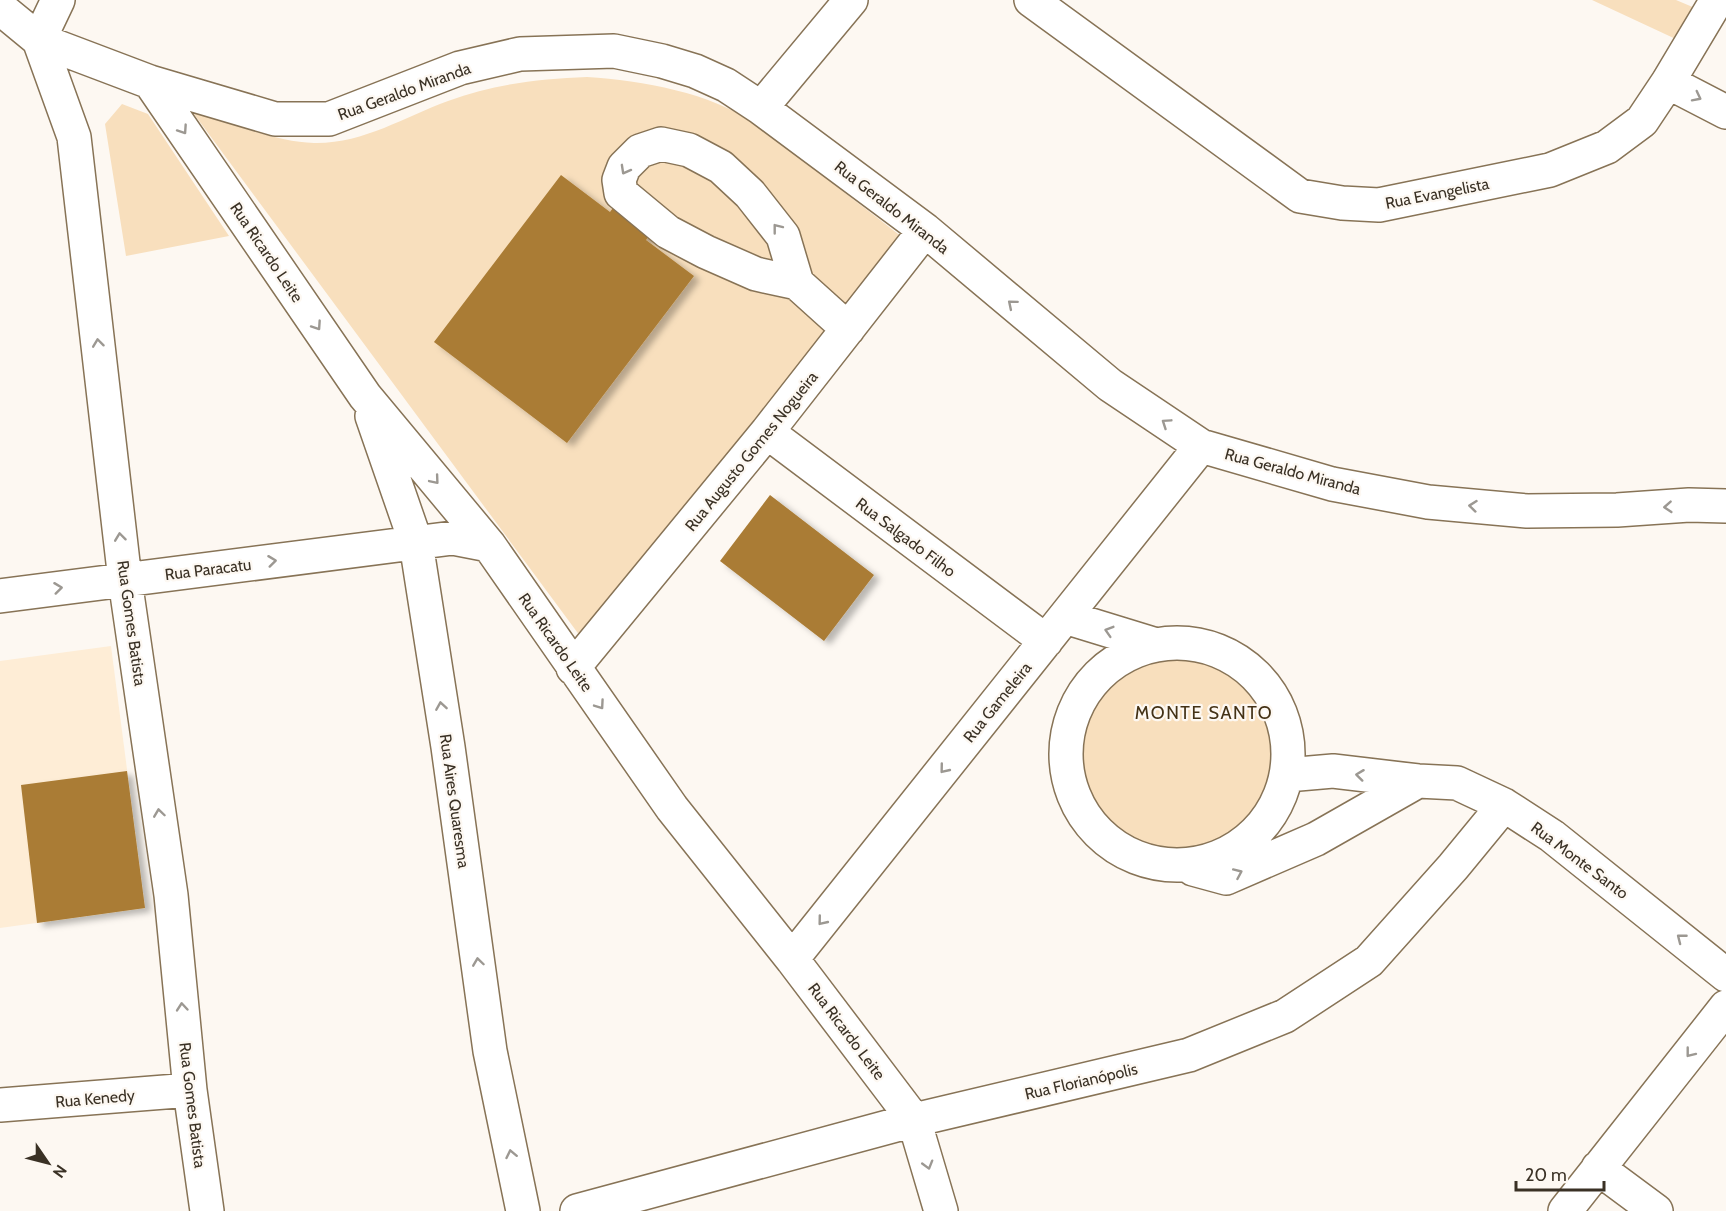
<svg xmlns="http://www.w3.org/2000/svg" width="1726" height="1211" font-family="Cabin,sans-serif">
	<defs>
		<filter id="shadow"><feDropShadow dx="6" dy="4" stdDeviation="3" flood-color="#0004"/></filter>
	</defs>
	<rect width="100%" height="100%" fill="#fdf8f2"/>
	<path fill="#feedd6" d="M111 646 145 908 0 928V661Z"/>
	<path fill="#f8dfbd" d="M1592 0H1676L1695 8 1680 41Z
		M587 77C644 81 709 92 758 125 774 136 789 149 805 161 837 187 870 212 902 237L580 636 191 110C229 122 274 142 314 143 363 144 404 117 448 101 494 84 539 79 587 77Z
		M122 104 148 114 229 236 126 256 105 124Z
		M1081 754a96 96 0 1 1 192 0a96 96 0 1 1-192 0Z"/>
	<path fill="#aa7c35" filter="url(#shadow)" d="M561 175 610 212 620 198 657 226 646 240 694 276 567 443 434 342Z
		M770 495 874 575 824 641 720 561Z
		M127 771 145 908 37 923 21 785Z"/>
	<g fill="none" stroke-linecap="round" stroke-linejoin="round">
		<g stroke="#877356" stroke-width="36">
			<path id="minor" d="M1031 0 1300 196 1342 203 1379 205 1550 170 1607 147 1642 121 1668 82 1717 0
				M0 8 39 40 150 82 275 119H329L460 68 520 54 614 51 662 61 695 71 726 85 761 108 925 230 1110 385 1201 446 1332 484 1428 502 1527 511 1617 510 1689 505 1726 506
				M39 40 74 137 125 580 171 895 190 1090 207 1211
				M39 40 58 0
				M150 82 365 396 489 545 672 808 792 959 914 1120 941 1211
				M1668 82 1726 112
				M761 108 851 0
				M797 283 783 236 750 194 721 167 689 150 661 144 640 151 624 167 619 180 621 193 668 232 706 252 756 274 797 283 848 329
				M372 416 416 543 448 747 490 1051 523 1211
				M767 432 1046 641
				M0 596 453 538 489 545
				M1065 617 1153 644
				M1066 754a111 111 0 1 1 222 0a111 111 0 1 1-222 0Z
				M573 668 767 432 925 230
				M1287 775 1333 771 1418 781 1457 783 1504 805 1552 836 1726 975
				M1193 869 1226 878 1316 839 1418 781
				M792 959 1201 446
				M0 1105 190 1090
				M1598 1168 1656 1211
				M577 1211 914 1120 1189 1055 1285 1016 1369 961 1453 867 1504 805
				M1565 1211 1726 1007"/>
		</g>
		<use href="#minor" stroke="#fff" stroke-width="33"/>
	</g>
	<defs><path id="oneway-chevron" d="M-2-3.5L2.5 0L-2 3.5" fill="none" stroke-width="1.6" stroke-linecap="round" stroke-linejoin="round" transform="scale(1.5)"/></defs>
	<g stroke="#9c9892">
		<use href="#oneway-chevron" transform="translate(1697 97) rotate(27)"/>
		<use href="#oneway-chevron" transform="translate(183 130) rotate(56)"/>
		<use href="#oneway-chevron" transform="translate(625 170) rotate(119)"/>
		<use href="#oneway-chevron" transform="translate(777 228) rotate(-128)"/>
		<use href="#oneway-chevron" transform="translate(1012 304) rotate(-140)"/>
		<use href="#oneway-chevron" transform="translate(317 326) rotate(56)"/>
		<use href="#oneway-chevron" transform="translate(98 343) rotate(-97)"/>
		<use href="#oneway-chevron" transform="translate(1166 423) rotate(-146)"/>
		<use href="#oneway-chevron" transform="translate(435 480) rotate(50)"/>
		<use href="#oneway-chevron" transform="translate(1473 506) rotate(-174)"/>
		<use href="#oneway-chevron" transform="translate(1668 507) rotate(176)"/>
		<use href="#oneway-chevron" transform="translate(120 537) rotate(-97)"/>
		<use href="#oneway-chevron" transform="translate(272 561) rotate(-7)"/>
		<use href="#oneway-chevron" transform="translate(58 588) rotate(-7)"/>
		<use href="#oneway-chevron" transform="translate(1109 631) rotate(-163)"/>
		<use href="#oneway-chevron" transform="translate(600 705) rotate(55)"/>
		<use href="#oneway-chevron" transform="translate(441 706) rotate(-99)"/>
		<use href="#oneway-chevron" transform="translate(944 769) rotate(129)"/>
		<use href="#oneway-chevron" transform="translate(1360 775) rotate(-173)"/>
		<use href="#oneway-chevron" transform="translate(159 813) rotate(-98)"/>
		<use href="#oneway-chevron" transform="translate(1238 873) rotate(-24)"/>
		<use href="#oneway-chevron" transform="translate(822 921) rotate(129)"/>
		<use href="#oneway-chevron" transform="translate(1681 938) rotate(-142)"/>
		<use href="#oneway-chevron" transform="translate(478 962) rotate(-98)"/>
		<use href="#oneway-chevron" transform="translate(182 1007) rotate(-95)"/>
		<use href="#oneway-chevron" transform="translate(1690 1053) rotate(128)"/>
		<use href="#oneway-chevron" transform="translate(511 1154) rotate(-102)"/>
		<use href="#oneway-chevron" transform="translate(928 1165) rotate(74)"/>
	</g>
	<g text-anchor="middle" stroke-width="4.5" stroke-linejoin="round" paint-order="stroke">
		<g font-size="16" fill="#3a3125" stroke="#fdf8f2">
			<text transform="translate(404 91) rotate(-20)" y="6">Rua Geraldo Miranda</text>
			<text transform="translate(1437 193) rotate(-11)" y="6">Rua Evangelista</text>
			<text transform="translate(892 207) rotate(38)" y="6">Rua Geraldo Miranda</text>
			<text transform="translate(267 252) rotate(56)" y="6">Rua Ricardo Leite</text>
			<text transform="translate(751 451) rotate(-51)" y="6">Rua Augusto Gomes Nogueira</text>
			<text transform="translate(1293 471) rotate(15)" y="6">Rua Geraldo Miranda</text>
			<text transform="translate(906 537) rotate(37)" y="6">Rua Salgado Filho</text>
			<text transform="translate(208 569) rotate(-7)" y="6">Rua Paracatu</text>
			<text transform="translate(132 623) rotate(82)" y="6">Rua Gomes Batista</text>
			<text transform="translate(556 642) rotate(55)" y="6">Rua Ricardo Leite</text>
			<text transform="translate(997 702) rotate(-51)" y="6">Rua Gameleira</text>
			<text transform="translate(455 801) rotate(82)" y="6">Rua Aires Quaresma</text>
			<text transform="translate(1580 860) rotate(37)" y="6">Rua Monte Santo</text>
			<text transform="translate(847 1031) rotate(53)" y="6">Rua Ricardo Leite</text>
			<text transform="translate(1081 1081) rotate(-13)" y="6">Rua Florianópolis</text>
			<text transform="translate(95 1098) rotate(-5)" y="6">Rua Kenedy</text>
			<text transform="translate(193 1105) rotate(83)" y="6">Rua Gomes Batista</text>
		</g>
		<g font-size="18" letter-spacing="1.5" fill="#433115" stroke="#fdf8f2">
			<text x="1204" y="719">MONTE SANTO</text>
		</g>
	</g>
	<g transform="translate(48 1163) rotate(125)" stroke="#fdf8f2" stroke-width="4.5" paint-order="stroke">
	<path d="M0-4.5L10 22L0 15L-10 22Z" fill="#3a3125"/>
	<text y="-9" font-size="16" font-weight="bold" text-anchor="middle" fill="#3a3125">N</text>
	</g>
	<path d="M1516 1181v9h88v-9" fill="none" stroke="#3a3125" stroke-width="3"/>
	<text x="1525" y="1181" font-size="18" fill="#3a3125" stroke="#fdf8f2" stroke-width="4.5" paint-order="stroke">20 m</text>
</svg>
